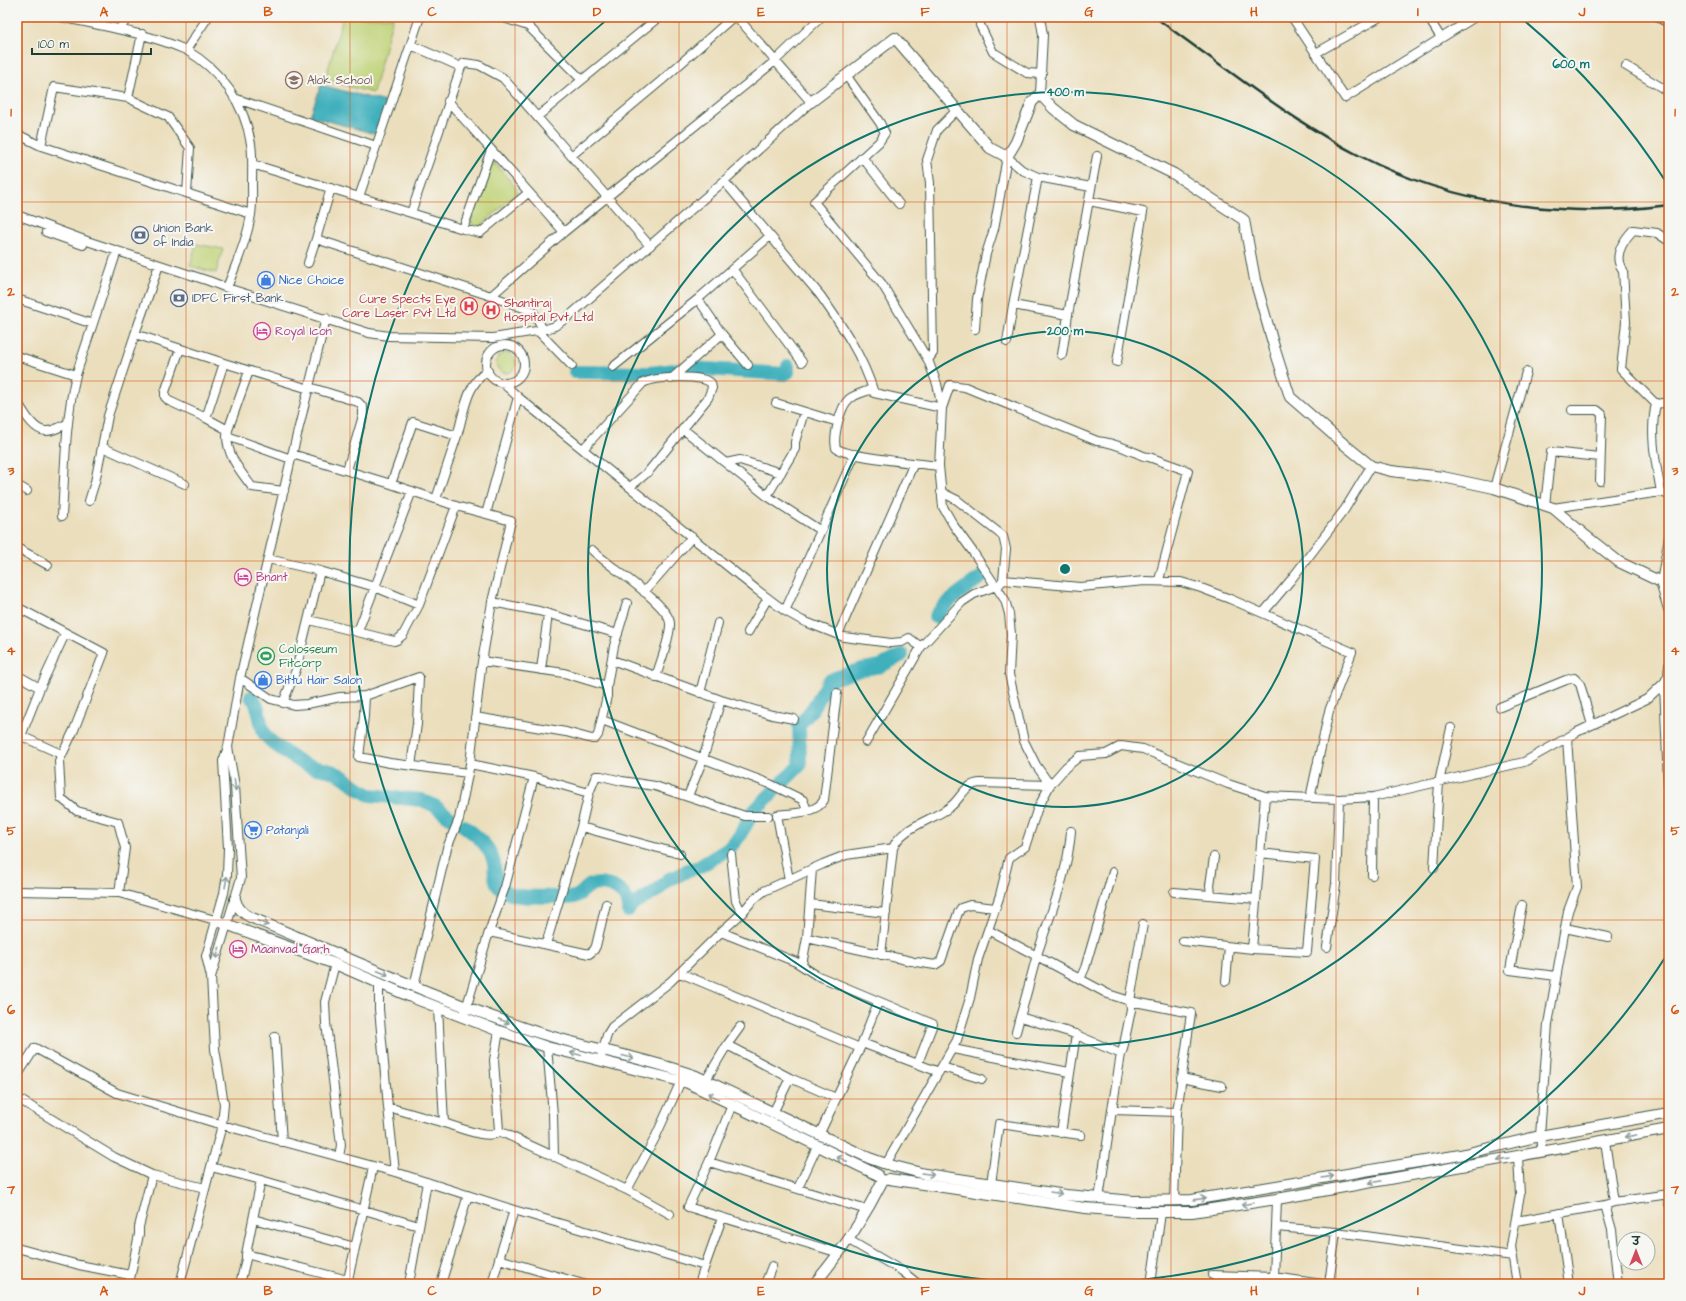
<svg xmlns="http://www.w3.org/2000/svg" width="1686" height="1301" font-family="'Architects Daughter','Playpen Sans Deva',sans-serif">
	<rect width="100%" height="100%" fill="#f6f6f2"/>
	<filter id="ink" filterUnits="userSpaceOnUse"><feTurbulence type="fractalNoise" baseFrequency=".025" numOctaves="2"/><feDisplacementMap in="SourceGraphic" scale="8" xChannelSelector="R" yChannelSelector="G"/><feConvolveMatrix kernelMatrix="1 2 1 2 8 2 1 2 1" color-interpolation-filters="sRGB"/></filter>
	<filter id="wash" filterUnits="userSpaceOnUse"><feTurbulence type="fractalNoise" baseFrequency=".012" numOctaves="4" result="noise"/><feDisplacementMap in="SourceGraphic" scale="16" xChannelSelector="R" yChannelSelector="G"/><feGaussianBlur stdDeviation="0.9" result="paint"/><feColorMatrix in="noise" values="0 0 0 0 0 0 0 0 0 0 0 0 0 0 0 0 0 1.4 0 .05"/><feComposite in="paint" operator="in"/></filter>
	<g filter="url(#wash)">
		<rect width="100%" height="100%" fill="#ebdebc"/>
		<path fill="#bed275" stroke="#6e8854" d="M343 17H393L373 93 325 80Z
			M491 164H496L516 188 517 193 481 226H475L472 224 471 219Z
			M196 244 223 249 216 273 190 266Z
			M496 363a10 10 0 1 1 20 0a10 10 0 1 1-20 0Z"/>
		<path fill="#41b0bd" stroke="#307678" d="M321 85 386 102 375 134 310 116Z"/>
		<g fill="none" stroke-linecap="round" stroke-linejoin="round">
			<path stroke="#41b0bd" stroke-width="14" d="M575 372 650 373 691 368 785 374 788 372V366
				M935 617C948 600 965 588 983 576
				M251 697C262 706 258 725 266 736 271 743 301 764 309 766 318 769 328 769 336 773 349 778 357 790 370 795L422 800 435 806 451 818
				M782 783 800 765 799 726 813 708 829 681 835 678 863 669 881 666 902 655
				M464 826C477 836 490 846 494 863 495 870 494 881 499 887 511 900 540 896 555 897 562 897 568 899 574 897 582 895 584 888 591 885 609 882 629 890 628 911
				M629 907 658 890 669 879 678 876 688 870 699 867 728 849 738 838 754 811 773 792"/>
		</g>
	</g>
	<g filter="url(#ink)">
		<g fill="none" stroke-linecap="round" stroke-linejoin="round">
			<g stroke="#3e5548" stroke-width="10">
				<path id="minor" d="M61 17C103 26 146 33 186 50
					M208 17 186 50C221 70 245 104 251 144 253 157 252 170 252 183 252 195 253 208 250 220 246 243 235 266 227 288
					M501 17 528 26 582 80 659 17
					M980 17V25L993 52 1027 73 1042 74
					M1292 17 1345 98 1475 17
					M1428 17 1441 38
					M119 29 129 17
					M411 45 461 67
					M1316 53 1380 17
					M1626 66 1669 92
					M846 75 880 123 885 133 879 142 814 202 882 284 928 360 937 384 942 408 950 385 965 387 1097 441C1110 442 1123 447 1134 452 1140 454 1143 457 1149 457L1188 471 1159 580
					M1040 94 1043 35 1040 17
					M128 98 168 117 190 148 187 193
					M234 98 376 146
					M537 117 582 80
					M17 134 41 146 251 214
					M41 146 54 87 128 98 142 34
					M571 156 661 81 733 17
					M862 157 899 204
					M252 164 411 213 461 67 464 63 479 65 503 78 650 246
					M1038 177 1091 187
					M724 181 820 295C842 326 863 356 874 393L942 408 939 466 943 507 954 526 973 552 1005 600 1009 614 1011 634 1009 674 1024 741 1036 765 1050 785
					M331 188 316 239 491 296 564 232 448 101
					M359 197 420 17
					M1089 201 1143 212 1117 362
					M411 213 463 229 480 233 528 193
					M17 215 87 241 209 281 227 288 369 333 389 336 493 338 543 330 555 326 568 317 724 181 811 102 737 17
					M463 229 491 150
					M46 232 83 245
					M564 232 775 61 819 19 818 17
					M308 263 316 239
					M159 265 135 334 224 363
					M733 270 802 362
					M491 296 532 311 537 318 543 330
					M17 299 93 324
					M698 299 722 334 748 365
					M975 329 977 299 986 254 994 229 1007 157 1022 170 1038 177 1013 305 1068 315 1097 156
					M538 331 572 366
					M135 334 108 416 102 447 185 484
					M1007 342 1013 305
					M486 364a19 19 0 1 1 38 0a19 19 0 1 1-38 0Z
					M180 349 165 392V397L169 401 206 418
					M1062 355 1068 315
					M17 356 76 375
					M928 360 933 353 930 183 927 160 937 130 957 110
					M613 367 698 299 770 236
					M671 379 722 334
					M503 383 518 397 757 590 785 611 855 454
					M309 387 358 402 363 407V416L347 470
					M872 389C865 392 855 394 849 399 840 407 833 437 836 448 846 457 922 464 939 466
					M17 401C23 411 34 432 47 431 54 431 62 426 68 423
					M776 403 838 422
					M1656 404 1621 369 1626 322 1623 270C1612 257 1624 240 1633 230L1657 233 1669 241
					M1656 404C1649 433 1656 464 1661 492
					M1656 404 1669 402
					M1572 410H1597L1602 414 1600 481
					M683 429 767 496 821 531
					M228 430 249 371
					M227 436C227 456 241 472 252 487L284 491
					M457 436C464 414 466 383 488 371
					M583 449 643 383C655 377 700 374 711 383L712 388 708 398 648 472 630 487
					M292 454 391 484 456 506 486 514
					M291 459 227 436 228 430 206 418 224 363 309 389
					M726 463 740 460 781 473
					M391 484 413 422 457 436 436 499
					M17 485 27 491
					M1494 488 1526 372
					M767 496 795 449V442L804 412
					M89 501 95 482 102 447
					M1545 505 1551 452 1600 457
					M1553 508 1661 492 1669 495
					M62 516C65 469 65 421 76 375L117 251
					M17 548 48 565
					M592 550C608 566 668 603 670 623 671 636 660 663 656 677
					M268 559 320 571 375 587 419 605
					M1003 580 1080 587 1145 581 1181 582 1201 588 1230 599 1352 652 1329 711 1310 798
					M1661 582 1669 537
					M644 592 692 537
					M492 602 539 611 618 634
					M17 607 104 653 74 730 59 761 61 798 77 811 118 822 125 848 119 893
					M785 611 803 621 844 637 891 643 902 642 909 638 921 647
					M1263 613 1290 581 1345 509 1371 466
					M309 620 394 641 397 640 403 635 419 605 456 506
					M358 631 412 491
					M748 632 768 598
					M838 635 914 463
					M612 660 721 700 772 715 794 719
					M482 661 564 673 607 686
					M541 670 548 614
					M17 675 40 688
					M240 678 271 699 294 705 307 704 340 697 365 696 419 677 417 724 411 766
					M1667 684 1664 683 1669 809
					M700 693 718 623
					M365 696 364 716 359 757 390 763 468 773
					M283 703 296 670 320 571
					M1500 707 1566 680 1574 678 1580 684 1592 725
					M475 717 566 732 592 739H595L598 735 607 696V686L614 646 627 603
					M602 720 770 784 803 800 807 810
					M866 742 921 647 962 602 974 594 999 585 1003 580 1006 549 1003 536 957 500 941 492
					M61 754 21 736 40 688 65 634
					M534 777 589 793
					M688 796 703 759 721 700
					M581 827 680 854
					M1071 831C1068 874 1050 914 1037 955 1031 976 1026 997 1020 1017L1072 1033 1121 1054
					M893 848 846 855 823 864 764 891 752 901 742 913 721 932 796 962 816 975 933 1024 918 1063
					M731 854 736 901 742 913
					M1434 868 1439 782 1451 728
					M1372 875 1373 797
					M789 880 777 815C791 813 816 814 824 800L837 693
					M17 891 119 893 215 920
					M1174 892 1256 899
					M1211 895 1210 885 1214 857
					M810 904 886 913
					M1522 905 1510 970 1556 976
					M1143 924 1130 1001 1131 1010 1123 1049 1121 1054 1112 1110 1177 1112
					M1565 928 1608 937
					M988 930 1108 994 1130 1001 1191 1013 1177 1112 1174 1201
					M489 932 589 954 594 950 596 946 606 904
					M807 938 911 961
					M1183 941 1252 949 1307 952 1315 859 1260 853
					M546 944 581 827 589 793 596 776H601L622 781 655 786 745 816H768
					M1327 947 1336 884 1339 799
					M1252 949 1265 796
					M881 955 893 848C901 827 933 820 950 807 961 799 964 784 980 783L1050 785
					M916 962 935 965 941 961 958 913 961 908 970 905 995 908
					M335 964 325 1002 326 1023 341 1145 339 1157
					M802 965 807 938 812 869
					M680 973 860 1048
					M211 977 241 878 235 786 228 747
					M1080 979 1085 968 1113 872
					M1226 981 1229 947
					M379 983V1009L388 1107
					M414 986 447 848 459 819 470 764
					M465 1012 489 932 505 887 534 777 470 764 481 668 492 602 511 521 486 514 518 397
					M1016 1032 1020 1017
					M275 1037 282 1142
					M862 1043 939 1072
					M727 1045 740 1027
					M547 1047 553 1114 554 1157
					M953 1049 1069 1072
					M600 1061 607 1035 612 1027 670 982 721 932
					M942 1067 982 1079
					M17 1076 35 1048 117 1093 222 1125 395 1172 514 1210 705 1266 699 1284
					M1181 1078 1222 1086
					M706 1080 727 1045 790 1078 836 1098
					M17 1098 114 1157 152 1175 205 1188
					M732 1105 709 1162 688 1207 839 1253
					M773 1113 790 1078
					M444 1123C455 1126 492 1142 499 1131L494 1060 499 1031
					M499 1131 627 1190 670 1214
					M1061 1133 1076 1034
					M819 1135 860 1048 878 1002
					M1605 1141 1614 1202 1605 1205 1612 1230 1618 1284
					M1542 1152 1540 1136 1548 1024 1568 911 1577 887 1567 738
					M709 1162 867 1210
					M886 1164 957 1040 970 998 978 959 1000 895 1009 858 1025 847 1037 810 1050 785 1066 767 1080 756 1106 754 1121 746 1143 749 1228 784 1265 796 1339 799 1373 797 1524 762 1577 732 1647 699 1664 683 1668 676 1669 665
					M211 1167 261 1180
					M395 1172 388 1107 444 1123 438 1008
					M991 1184 999 1124 1081 1135
					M798 1188 817 1147
					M627 1190 655 1138 681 1081
					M1667 1194 1669 1204
					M1099 1199 1112 1110
					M1277 1199 1276 1227 1336 1232 1329 1284
					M1614 1202 1669 1194
					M514 1210 499 1259 583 1284
					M1559 1213 1569 1284
					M1516 1221 1605 1205
					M1336 1232 1513 1256
					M849 1240 902 1271 918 1284
					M355 1247 253 1219 261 1180 419 1226
					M17 1248 79 1265 130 1275
					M246 1254 348 1280
					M705 1266 722 1218
					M1212 1275 1274 1277 1322 1284
					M1274 1277 1276 1227
					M129 1284 139 1234V1227L152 1175
					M180 1284 222 1125 224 1104 215 1049 211 977 206 956 224 893 227 875 228 848 223 761 228 747 240 678 291 459 326 318
					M240 1284 246 1259V1254L253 1219
					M347 1284 373 1167
					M409 1284 427 1182
					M441 1284 468 1195
					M492 1284 499 1259
					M765 1284 772 1266
					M1151 1284 1161 1213
					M1517 1284 1511 1246 1520 1195 1518 1156"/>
			</g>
			<g stroke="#3e5548" stroke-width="12">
				<path id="tertiary" d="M811 102 895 38 990 148 1007 157 1016 142 1032 102 1040 94 1053 108 1074 125 1174 174 1244 220 1255 280 1275 350 1290 397 1345 445 1371 466 1391 471 1443 477 1494 488 1553 508 1586 536 1619 562 1661 582 1669 609
					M235 899C237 908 242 913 250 917 342 955 433 997 527 1029 583 1048 641 1056 696 1076L869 1158 886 1164
					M215 920 335 964 411 997 499 1031 547 1047 688 1083 878 1175
					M890 1165 925 1174 1066 1195 1133 1201 1192 1200 1460 1155 1540 1136 1669 1113
					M889 1179 1085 1208 1137 1212H1192L1277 1199 1669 1129
					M814 1284C842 1252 864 1218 883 1180"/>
			</g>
			<g stroke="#3e5548" stroke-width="14">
				<path id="primary" d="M1661 17 1669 21"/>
			</g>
			<use href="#minor" stroke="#fff" stroke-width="8"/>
			<use href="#tertiary" stroke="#fff" stroke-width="10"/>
			<use href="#primary" stroke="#f6be87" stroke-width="12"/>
			<path stroke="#1f3d34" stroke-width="2.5" d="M1155 17C1180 36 1207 55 1233 74 1274 104 1315 133 1360 156 1455 205 1563 219 1669 205"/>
		</g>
		<defs><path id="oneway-shaft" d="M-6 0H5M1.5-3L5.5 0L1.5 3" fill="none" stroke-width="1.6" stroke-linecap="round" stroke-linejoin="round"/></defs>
		<g stroke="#8f9e9a">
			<use href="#oneway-shaft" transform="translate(235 785) rotate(84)"/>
			<use href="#oneway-shaft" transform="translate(226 882) rotate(-81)"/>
			<use href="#oneway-shaft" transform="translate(263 923) rotate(23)"/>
			<use href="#oneway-shaft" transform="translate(218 953) rotate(106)"/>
			<use href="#oneway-shaft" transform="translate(383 973) rotate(23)"/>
			<use href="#oneway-shaft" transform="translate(504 1021) rotate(20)"/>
			<use href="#oneway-shaft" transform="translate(576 1054) rotate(-166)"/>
			<use href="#oneway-shaft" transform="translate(628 1057) rotate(14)"/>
			<use href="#oneway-shaft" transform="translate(713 1096) rotate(-152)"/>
			<use href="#oneway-shaft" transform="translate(1631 1136) rotate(170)"/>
			<use href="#oneway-shaft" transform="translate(842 1159) rotate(-155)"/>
			<use href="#oneway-shaft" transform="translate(1503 1159) rotate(170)"/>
			<use href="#oneway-shaft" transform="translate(928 1174) rotate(9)"/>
			<use href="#oneway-shaft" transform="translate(1328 1177) rotate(-10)"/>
			<use href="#oneway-shaft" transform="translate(1375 1182) rotate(170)"/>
			<use href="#oneway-shaft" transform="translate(1056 1193) rotate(9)"/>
			<use href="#oneway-shaft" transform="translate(1200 1199) rotate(-8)"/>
			<use href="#oneway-shaft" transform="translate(1247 1204) rotate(171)"/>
		</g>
	</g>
	<path fill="none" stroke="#d45610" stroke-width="1" stroke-opacity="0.55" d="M186 17V1284M350 17V1284M515 17V1284M679 17V1284M843 17V1284M1007 17V1284M1171 17V1284M1336 17V1284M1500 17V1284M17 202H1669M17 381H1669M17 561H1669M17 740H1669M17 920H1669M17 1099H1669"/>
	<g fill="none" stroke="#0f766e" stroke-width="2">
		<circle cx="1065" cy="569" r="238"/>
		<circle cx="1065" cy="569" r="477"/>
		<path d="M1668 953A715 715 0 0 1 1071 1284M1059 1284A715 715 0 0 1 610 17M1520 17A715 715 0 0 1 1668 185"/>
	</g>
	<defs>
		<g id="school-ring" transform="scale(0.9)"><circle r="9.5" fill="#f6f6f2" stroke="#8d6e63" stroke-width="1.5"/><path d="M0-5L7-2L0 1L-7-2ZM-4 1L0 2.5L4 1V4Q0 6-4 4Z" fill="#8d6e63"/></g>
		<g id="bank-ring" transform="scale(0.9)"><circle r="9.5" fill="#f6f6f2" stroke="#5c6f8a" stroke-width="1.5"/><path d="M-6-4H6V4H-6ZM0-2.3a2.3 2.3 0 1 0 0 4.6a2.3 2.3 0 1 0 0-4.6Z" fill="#5c6f8a"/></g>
		<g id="shop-ring" transform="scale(0.9)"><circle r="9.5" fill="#f6f6f2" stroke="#3f7fe0" stroke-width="1.5"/><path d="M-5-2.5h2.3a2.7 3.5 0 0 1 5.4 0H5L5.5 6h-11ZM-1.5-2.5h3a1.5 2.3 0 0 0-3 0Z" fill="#3f7fe0"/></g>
		<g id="hospital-ring" transform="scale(0.9)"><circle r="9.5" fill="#f6f6f2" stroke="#e0444e" stroke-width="1.5"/><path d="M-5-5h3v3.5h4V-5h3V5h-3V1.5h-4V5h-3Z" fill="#e0444e"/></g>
		<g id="hotel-ring" transform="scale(0.9)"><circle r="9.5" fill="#f6f6f2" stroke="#d1479c" stroke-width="1.5"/><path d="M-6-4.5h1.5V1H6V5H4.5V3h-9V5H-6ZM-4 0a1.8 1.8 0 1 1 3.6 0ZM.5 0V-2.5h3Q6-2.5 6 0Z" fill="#d1479c"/></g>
		<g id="stadium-ring" transform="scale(0.9)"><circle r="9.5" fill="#f6f6f2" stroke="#2e9e5b" stroke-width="1.5"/><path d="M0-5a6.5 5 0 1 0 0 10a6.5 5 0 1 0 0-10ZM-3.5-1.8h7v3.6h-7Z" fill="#2e9e5b"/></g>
		<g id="supermarket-ring" transform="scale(0.9)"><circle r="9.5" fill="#f6f6f2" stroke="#3f7fe0" stroke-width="1.5"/><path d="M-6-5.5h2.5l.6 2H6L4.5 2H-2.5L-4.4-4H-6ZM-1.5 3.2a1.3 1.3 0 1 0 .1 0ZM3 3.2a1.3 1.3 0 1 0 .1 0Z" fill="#3f7fe0"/></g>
	</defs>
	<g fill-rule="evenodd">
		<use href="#school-ring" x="294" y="80"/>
		<use href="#bank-ring" x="140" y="235"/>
		<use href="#shop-ring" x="266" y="280"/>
		<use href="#bank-ring" x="179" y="298"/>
		<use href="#hospital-ring" x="469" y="306"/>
		<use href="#hospital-ring" x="491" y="310"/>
		<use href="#hotel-ring" x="262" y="331"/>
		<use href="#hotel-ring" x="243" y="577"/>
		<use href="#stadium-ring" x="266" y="656"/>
		<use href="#shop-ring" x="263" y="680"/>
		<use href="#supermarket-ring" x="253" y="830"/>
		<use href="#hotel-ring" x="238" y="949"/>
	</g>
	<g text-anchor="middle" stroke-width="4" stroke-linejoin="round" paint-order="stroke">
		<g font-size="12" fill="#785e54" stroke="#f6f6f2" text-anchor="start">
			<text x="307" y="84">Alok School</text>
		</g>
		<g font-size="12" fill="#4e5e75" stroke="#f6f6f2" text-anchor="start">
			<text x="153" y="232">Union Bank<tspan x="153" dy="14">of India</tspan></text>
			<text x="192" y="302">IDFC First Bank</text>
		</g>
		<g font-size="12" fill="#366cbe" stroke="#f6f6f2" text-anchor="start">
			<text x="279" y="284">Nice Choice</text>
			<text x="276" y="684">Bittu Hair Salon</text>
			<text x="266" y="834">Patanjali</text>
		</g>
		<g font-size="12" fill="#be3a42" stroke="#f6f6f2" text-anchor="end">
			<text x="456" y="303">Cure Spects Eye<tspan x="456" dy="14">Care Laser Pvt Ltd</tspan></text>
			<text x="504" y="307" text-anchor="start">Shantiraj<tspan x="504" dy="14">Hospital Pvt Ltd</tspan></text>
		</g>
		<g font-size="12" fill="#b23c85" stroke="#f6f6f2" text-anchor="start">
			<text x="275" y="335">Royal Icon</text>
			<text x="256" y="581">Bnant</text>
			<text x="251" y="953">Maanvad Garh</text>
		</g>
		<g font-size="12" fill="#27864d" stroke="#f6f6f2" text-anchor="start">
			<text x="279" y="653">Colosseum<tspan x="279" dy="14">Fitcorp</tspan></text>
		</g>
	</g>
	<circle cx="1065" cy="569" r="6" fill="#0f766e" stroke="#f6f6f2" stroke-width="2"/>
	<g font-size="12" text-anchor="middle" font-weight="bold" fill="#0f766e" stroke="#f6f6f2" stroke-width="4" stroke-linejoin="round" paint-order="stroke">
		<text x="1571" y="68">600 m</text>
		<text x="1065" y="96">400 m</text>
		<text x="1065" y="335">200 m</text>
	</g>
	<rect width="1686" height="1301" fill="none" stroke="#f6f6f2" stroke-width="44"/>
	<g transform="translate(1636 1251)"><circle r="19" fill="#f6f6f2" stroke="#a0aca6"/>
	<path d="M0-3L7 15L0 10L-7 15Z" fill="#d1495b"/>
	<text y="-6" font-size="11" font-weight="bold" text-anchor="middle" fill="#1f3d34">उ</text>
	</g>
	<path d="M32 48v6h119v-6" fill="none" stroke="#1f3d34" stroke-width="2"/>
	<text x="38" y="48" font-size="12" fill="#1f3d34" stroke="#f6f6f2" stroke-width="3" paint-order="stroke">100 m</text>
	<rect x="22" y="22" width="1642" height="1257" fill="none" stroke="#d45610" stroke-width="1.5"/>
	<g font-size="13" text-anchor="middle" font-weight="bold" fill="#d45610">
		<text x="104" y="16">A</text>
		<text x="268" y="16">B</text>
		<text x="432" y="16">C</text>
		<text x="597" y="16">D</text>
		<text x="761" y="16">E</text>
		<text x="925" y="16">F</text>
		<text x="1089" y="16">G</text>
		<text x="1254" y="16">H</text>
		<text x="1418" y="16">I</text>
		<text x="1582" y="16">J</text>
		<text x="11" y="116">1</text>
		<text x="1675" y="116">1</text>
		<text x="11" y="296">2</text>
		<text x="1675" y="296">2</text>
		<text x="11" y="475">3</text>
		<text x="1675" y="475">3</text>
		<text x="11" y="655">4</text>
		<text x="1675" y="655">4</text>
		<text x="11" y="835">5</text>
		<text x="1675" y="835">5</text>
		<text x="11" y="1014">6</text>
		<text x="1675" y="1014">6</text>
		<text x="11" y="1194">7</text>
		<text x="1675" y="1194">7</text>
		<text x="104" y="1295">A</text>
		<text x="268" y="1295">B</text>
		<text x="432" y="1295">C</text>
		<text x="597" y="1295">D</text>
		<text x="761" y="1295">E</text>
		<text x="925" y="1295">F</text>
		<text x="1089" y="1295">G</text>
		<text x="1254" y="1295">H</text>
		<text x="1418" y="1295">I</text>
		<text x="1582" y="1295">J</text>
	</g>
</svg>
